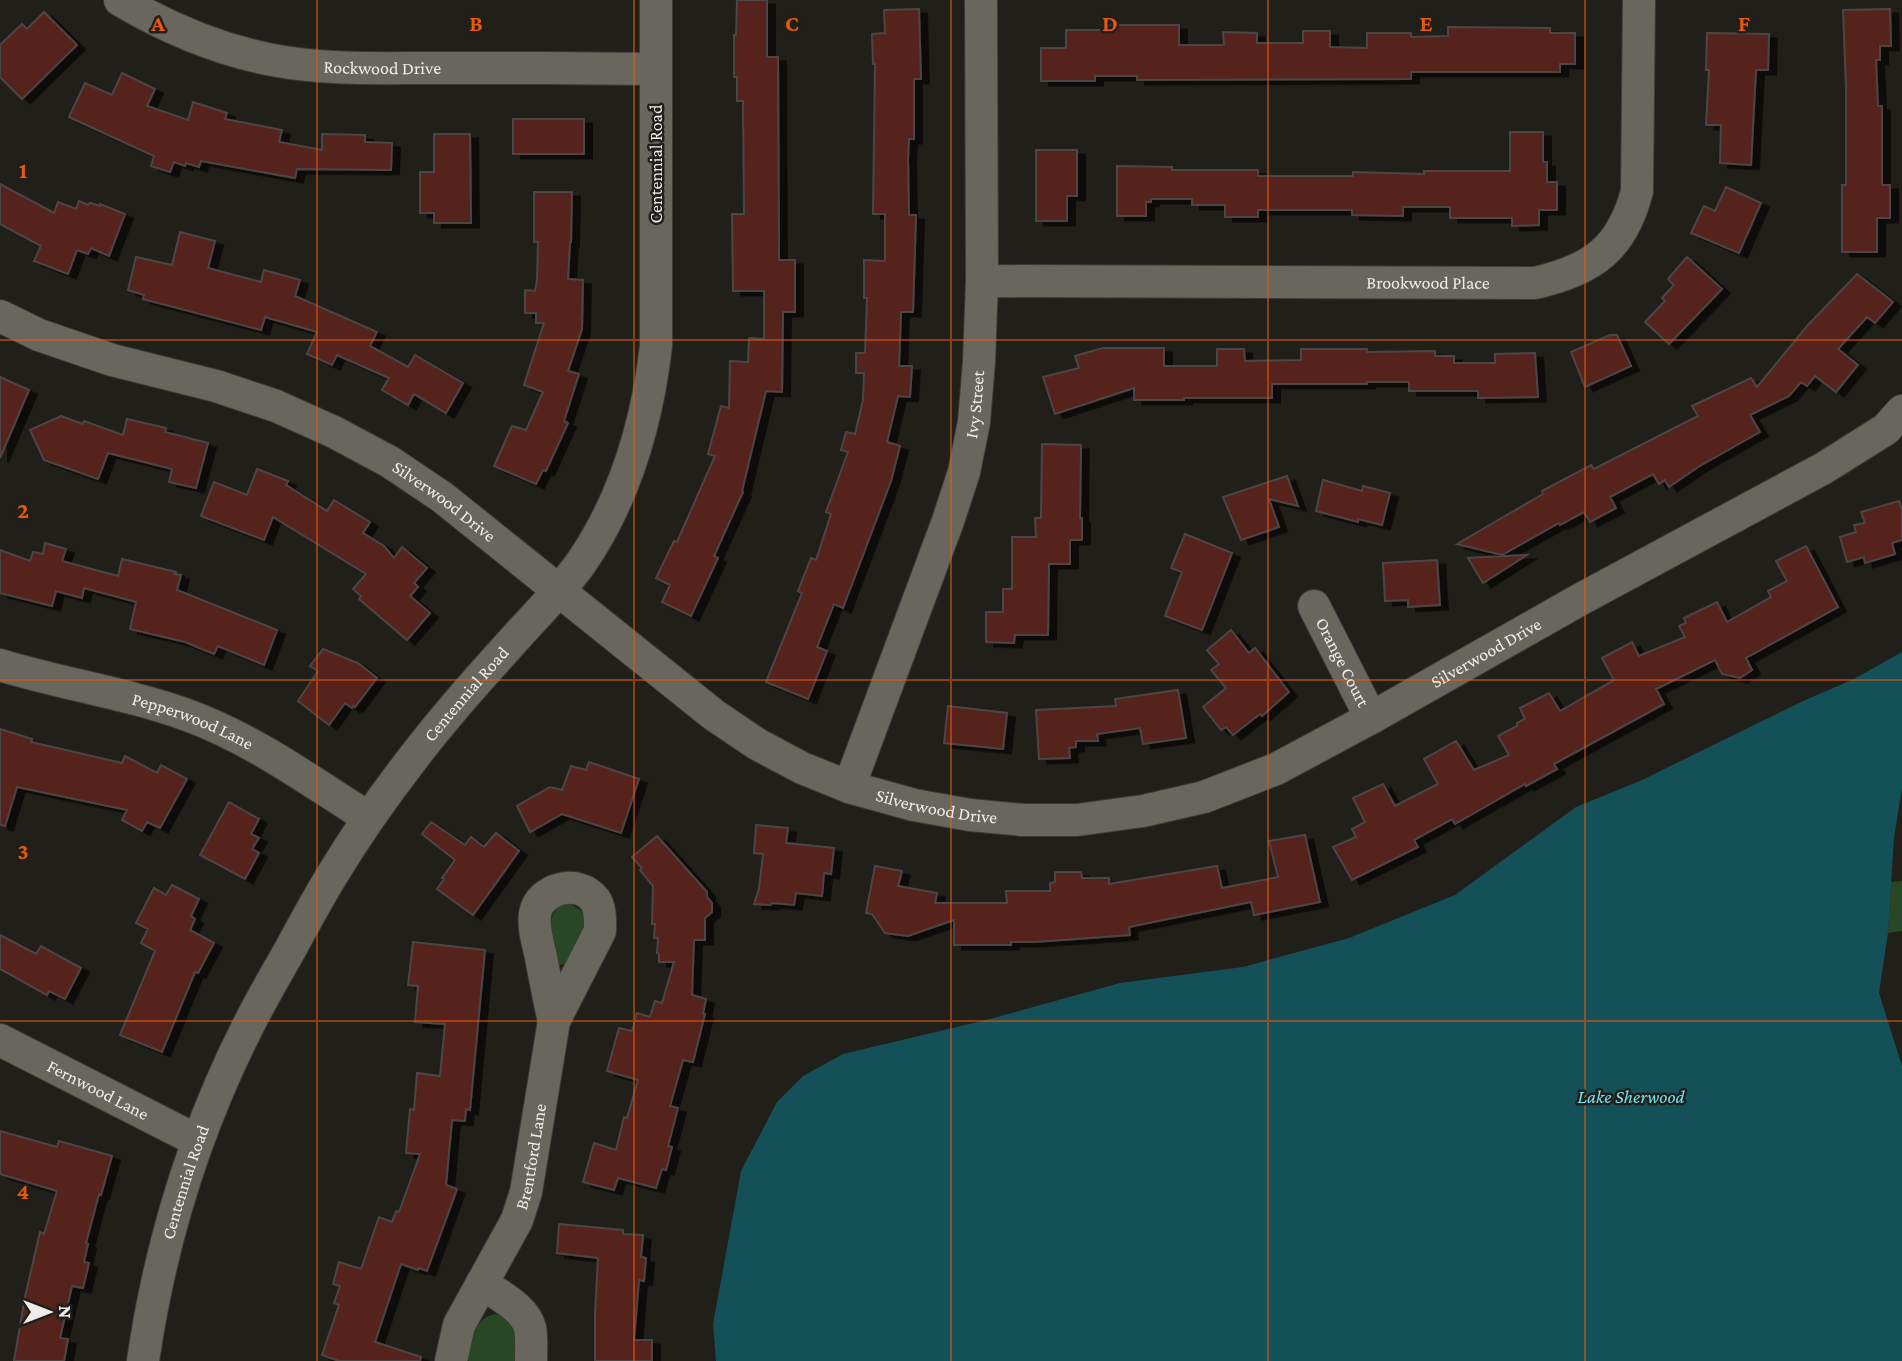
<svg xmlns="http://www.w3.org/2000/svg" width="1902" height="1361" font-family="'Crimson Pro',serif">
	<defs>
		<filter id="shadow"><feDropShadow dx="8" dy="4.5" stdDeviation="0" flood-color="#0009"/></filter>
	</defs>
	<rect width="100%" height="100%" fill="#211f19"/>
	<path fill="#284825" d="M1902 881V931L1888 933 1891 882Z
		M571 904 583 912 586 925 567 963 561 965 557 962C554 942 540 905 571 904Z
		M494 1314 506 1316 515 1331 517 1361H469C470 1343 474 1319 494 1314Z"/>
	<path fill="#135057" d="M1902 652V788L1894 838 1888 933 1879 993 1902 1066V1361H716L713 1324 741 1171 777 1102 803 1076 843 1054 990 1019 1120 983 1243 967 1349 938 1455 895 1576 807 1642 780 1803 701 1854 679Z"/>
	<path fill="#54211f" stroke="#4e4544" stroke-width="2" filter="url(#shadow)" d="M737 0H767V57H778L779 260H795V312H783L782 392 766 391 742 491 743 492 714 556 718 558 691 616 662 602 670 585 656 578 674 541 677 542 715 456 708 454 721 406 729 408 730 361 748 362 749 338 764 339V291H733L732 214H744L743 101H737V77H734V35H736Z
		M919 9 921 79H914V139H909L908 159 909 215H916L913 312H901L899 366H912L910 397 898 396 887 442 900 446 891 481 843 608 834 604 817 647 827 651 808 699 766 682 802 593 798 591 811 558 816 560 831 514 826 512 848 452 841 450 846 432 855 434 863 400 864 373H856V353H865L867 298H864V260L885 261V214H873L875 64H873L872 34 885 33 884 10Z
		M1890 9 1891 46H1880V60H1876L1878 106H1882V185H1890V218H1877V252H1842V185H1846V87L1843 10Z
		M44 12 77 45 22 99 0 77V45L22 24 27 29Z
		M1108 25H1179V45H1224L1223 32 1257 33V43H1303V31H1330V47L1367 48V33H1411V37L1448 36V27L1550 28V33H1575V64H1560V72H1411V79L1137 80V76H1095V81H1041V48H1066V30H1108Z
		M1707 33 1769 34 1768 70H1756L1751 165 1720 163 1721 125H1706L1709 70H1706Z
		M122 73 155 89 147 106 188 120 193 102 227 113 225 119 282 130 279 142 322 150V134L365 135V142L392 143 391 170 297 169 295 178 201 161 199 167 186 163 185 166 174 162 170 172 151 166 154 156 69 117 85 83 112 95Z
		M513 119H584V154H513Z
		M1510 132H1543V162H1547V182H1557V210H1539V225L1512 226V218H1450V207H1403V216L1352 215V210H1258V217H1225V205H1192V199H1151V202H1146V216H1117V166L1172 167V170H1258V176H1353V172L1424 174V171H1510Z
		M434 134H470L471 223H434V213H420V172H434Z
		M1036 150H1077V196H1067V221H1036Z
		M0 184 54 213 58 202 76 209 79 201 88 205 90 203 100 206V204L125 214 109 256 91 248 88 254 77 250 68 274 34 261 41 246 0 224Z
		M1726 187 1761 203 1739 253 1691 233 1704 206 1715 211Z
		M534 192H572L571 242H570L568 279 583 280 582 329 568 371 579 374 564 421 568 423 546 471 543 470 536 484 494 466 512 426 526 430 543 392 524 385 544 323H536V313H525V290L535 291 537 280 538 242H534Z
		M180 232 215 241 208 268 261 282 264 270 300 280 295 296 377 332 370 346 408 367 415 355 463 383 446 413 414 394 408 405 382 390 389 378 337 355 332 365 307 354 317 332 265 317 261 330 143 299 144 295 128 290 136 257 172 265Z
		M1687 257 1722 289 1669 344 1645 322 1665 301 1662 298 1674 285 1668 279Z
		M1857 274 1893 302 1875 323 1867 317 1838 349 1858 365 1836 392 1815 376 1807 386 1801 382 1789 396 1750 415 1760 432 1698 467 1669 487 1665 480 1659 484 1653 474 1610 497 1616 508 1590 522 1584 512 1560 525 1559 523 1502 555 1457 544 1543 494 1542 491 1591 465 1594 469 1698 416 1692 406 1751 378 1757 387 1808 325Z
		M1610 335H1617L1631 366 1585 387 1571 352Z
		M1103 348H1164V366H1217V349H1244L1245 361 1301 360V349H1367V352L1435 351V356H1454V363H1495V354L1535 353 1538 397 1478 398V391H1409V382H1367V384H1272V398H1184V400H1134V388L1055 414 1043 377 1079 368 1075 356Z
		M0 377 29 390 0 458Z
		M61 416 83 424 84 421 123 435 127 419 166 428 165 432 208 443 196 488 169 482 172 469 108 453 98 479 44 460 30 430Z
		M1042 444 1081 445 1080 518H1082V540H1070V564H1049L1048 635H1015L1014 643 986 642V612H1003V589H1012V537H1036L1035 518H1041Z
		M257 469 288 481 286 485 327 511 334 500 370 522 363 533 384 546 394 558 402 547 427 568 414 583 418 587 410 596 430 613 407 640 359 599 361 596 353 589 366 574 273 517 264 540 201 516 214 482 247 495Z
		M1287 476 1298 506 1269 499 1279 527 1241 540 1223 497Z
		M1323 480 1362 491 1363 486 1390 493 1382 525 1358 519V522L1316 511Z
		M1899 501 1902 511V540L1892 543 1895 554 1865 563 1864 557 1847 562 1840 537 1856 532 1854 525 1865 523 1861 512Z
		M1185 534 1232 553 1202 630 1165 616 1182 572 1171 568Z
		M45 543 66 549 62 561 118 576 122 559 176 572 175 574 181 575 177 590 277 630 264 665 218 646 214 654 185 642 130 629 136 602 84 588 82 598 56 591 52 606 0 593V550L30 561 33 552 43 554Z
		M1806 546 1838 607 1746 658 1752 670 1740 678 1722 674 1715 660 1656 689 1664 704 1554 764 1557 769 1526 786 1525 784 1455 824 1452 819 1414 840 1418 847 1352 880 1333 847 1356 837 1352 829 1365 822 1353 798 1383 784 1395 806 1438 784 1424 759 1456 741 1474 770 1509 755 1498 736 1517 726V723L1525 719 1520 708 1549 693 1560 711 1614 680 1602 658 1632 642 1639 656 1685 637 1679 626 1686 623 1684 618 1717 602 1727 622 1771 597 1768 591 1787 581 1776 561Z
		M1527 555 1483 583 1468 558Z
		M1437 560 1440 605 1408 607V600L1385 601 1383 563Z
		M1231 630 1249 653 1255 648 1289 692 1262 716 1260 714 1233 735 1226 727 1221 730 1203 707 1226 688 1211 670 1219 664 1207 650Z
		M323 649 358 663 377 678 355 707 354 706 352 708 345 703 329 725 298 701 318 671 310 666Z
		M1178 690 1186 738 1143 744 1140 728 1097 734 1098 741H1076V747L1069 748 1070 758 1039 759 1036 710 1116 706 1115 699Z
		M948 706 1007 713 1003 749 944 743Z
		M0 729 32 739 31 742 122 763 125 756 157 773 161 765 187 779 160 828 147 822 142 831 122 820 127 810 17 787 5 826 0 825Z
		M589 762 639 779 621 833 562 814 530 832 517 806 550 787 562 790 571 766 586 770Z
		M229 802 259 819 251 834 259 838 252 849 259 853 245 879 200 855Z
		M431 822 465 845 471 837 484 847 496 833 519 851 473 915 437 889 444 879 442 878 455 860 422 834Z
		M756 825 788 828 786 843 834 848 831 874 824 873 822 896 796 893 794 905 773 903 770 905 754 904 759 889 763 854 754 853Z
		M1305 835 1320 902 1254 915 1251 902 1129 927 1130 935 1035 942H1011V945H954V920L908 936 885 933 872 914 866 913 875 866 902 871 898 886 937 893 935 903H1007L1006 891H1050V883L1055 882V872H1081L1082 878H1109V884L1217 866 1222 888 1278 877 1269 841Z
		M657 836 707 892V897L712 903V912L705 918V940H694L692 995 706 999 703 1014H705L693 1062 683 1060 670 1106 678 1108 668 1146 672 1147 666 1170 662 1169 656 1188 618 1178 614 1190 583 1182 594 1143 616 1150 624 1117 627 1118 638 1080 607 1071 619 1028 632 1031 637 1013 650 1017 655 1001 662 1003 674 962H659V954L657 953 658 938H654L655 924H652L653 886 640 870 642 868 632 857Z
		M172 885 199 899 191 916 195 919 190 930 214 943 198 973 195 972 162 1052 120 1035 155 951 141 943 148 929 136 923 154 888 166 895Z
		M0 935 36 954 41 946 81 968 65 999 49 991 47 995 0 969Z
		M413 942 485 950 470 1110 466 1109 465 1121 452 1120 446 1185 457 1189 427 1271 419 1268 418 1270 401 1264 375 1342 421 1357 420 1361H339L322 1355 339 1305 334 1303 340 1286 333 1284 339 1262 361 1269 379 1217 392 1222 396 1211 399 1212 420 1154 406 1153 410 1109 414 1110 417 1073 440 1076 445 1024 415 1022 418 986 408 985Z
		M0 1131 57 1147 59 1141 112 1156 101 1195 99 1194 86 1243 88 1244 84 1262 89 1263 83 1288 72 1286 60 1338 68 1339 64 1361H14L25 1297 40 1232 44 1234 57 1191 0 1174Z
		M559 1224 623 1230V1234L643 1235 641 1257 646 1258 644 1281 639 1280 634 1340H652V1361H595V1314L598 1258 557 1253Z"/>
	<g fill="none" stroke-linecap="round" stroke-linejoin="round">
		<g stroke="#3d3b37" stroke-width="34">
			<g id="minor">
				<path id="s1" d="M120 0C169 29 221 51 278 61 328 70 381 68 432 68 507 68 581 68 656 69"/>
				<path id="s2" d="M982 281 1535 283C1592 270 1622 249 1637 191L1639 0"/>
				<path id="s3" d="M0 316 39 335 112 360 216 386 276 406 334 432 390 462 442 497 714 715 757 744 802 768 849 787 914 805 970 815 1023 820H1077L1143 811 1204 797 1276 769 1371 718 1581 599 1824 468 1886 429 1902 411"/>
				<path id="s4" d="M1314 606 1371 718"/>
				<path id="s5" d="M0 665C62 684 126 693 187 715 253 739 310 781 369 818"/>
				<path id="s6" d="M849 787 948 521 964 472 974 422 979 362 982 281 981 0"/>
				<path id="s7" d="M0 1040 198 1141"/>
				<path d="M482 1283C497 1295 525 1307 530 1328 532 1338 531 1350 531 1361"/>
				<path id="s8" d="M143 1361C160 1244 195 1130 249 1024 262 998 277 973 291 948 305 922 319 896 334 872 357 834 383 797 410 762 444 717 482 675 520 633 540 611 563 588 581 563 625 499 647 423 656 346V0"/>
				<path id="s9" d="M451 1361 459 1325 517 1220 526 1192 554 1021 600 931C600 921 601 909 595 900 579 878 539 888 535 914 533 928 538 943 541 957 545 978 549 1000 554 1021"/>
			</g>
		</g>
		<use href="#minor" stroke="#69665e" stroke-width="32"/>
	</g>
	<path fill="none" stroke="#e8590c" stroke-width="2" stroke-opacity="0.55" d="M317 0V1361M634 0V1361M951 0V1361M1268 0V1361M1585 0V1361M0 340H1902M0 680H1902M0 1021H1902"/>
	<g text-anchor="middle" stroke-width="5" stroke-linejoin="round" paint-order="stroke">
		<g font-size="18" fill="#efede9" stroke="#211f19">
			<text dy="6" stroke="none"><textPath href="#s1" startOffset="275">Rockwood Drive</textPath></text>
			<text transform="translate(656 164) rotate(-90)" y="6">Centennial Road</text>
			<text dy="6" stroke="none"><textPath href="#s2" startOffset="446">Brookwood Place</textPath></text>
			<text dy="6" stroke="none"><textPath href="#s6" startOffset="404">Ivy Street</textPath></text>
			<text dy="6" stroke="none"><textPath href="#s3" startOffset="485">Silverwood Drive</textPath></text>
			<text dy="6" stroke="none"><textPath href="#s3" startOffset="1661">Silverwood Drive</textPath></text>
			<text dy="6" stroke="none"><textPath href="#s4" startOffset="63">Orange Court</textPath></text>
			<text dy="6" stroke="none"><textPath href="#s8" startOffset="751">Centennial Road</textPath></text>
			<text dy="6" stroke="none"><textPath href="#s5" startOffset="201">Pepperwood Lane</textPath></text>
			<text dy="6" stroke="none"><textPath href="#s3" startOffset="1073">Silverwood Drive</textPath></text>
			<text dy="6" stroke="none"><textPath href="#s7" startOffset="110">Fernwood Lane</textPath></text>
			<text dy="6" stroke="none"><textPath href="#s9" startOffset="222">Brentford Lane</textPath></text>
			<text dy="6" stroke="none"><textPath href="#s8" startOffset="184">Centennial Road</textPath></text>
		</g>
		<g font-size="19" font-style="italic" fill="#72e3f3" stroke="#211f19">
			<text x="1631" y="1103">Lake Sherwood</text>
		</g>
	</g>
	<g font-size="23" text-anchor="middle" font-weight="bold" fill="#e8590c" stroke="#211f19" stroke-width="5" stroke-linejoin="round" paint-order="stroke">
		<text x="158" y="31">A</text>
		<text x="476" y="31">B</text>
		<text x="792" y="31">C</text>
		<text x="1110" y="31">D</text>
		<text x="1426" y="31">E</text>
		<text x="1744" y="31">F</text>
		<text x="23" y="178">1</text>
		<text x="23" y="518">2</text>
		<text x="23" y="859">3</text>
		<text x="23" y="1199">4</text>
	</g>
	<g transform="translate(49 1312) rotate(90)" stroke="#211f19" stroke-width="5" paint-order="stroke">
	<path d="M0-5L12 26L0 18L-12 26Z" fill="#efede9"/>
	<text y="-10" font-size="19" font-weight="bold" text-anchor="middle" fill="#efede9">N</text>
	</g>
</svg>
